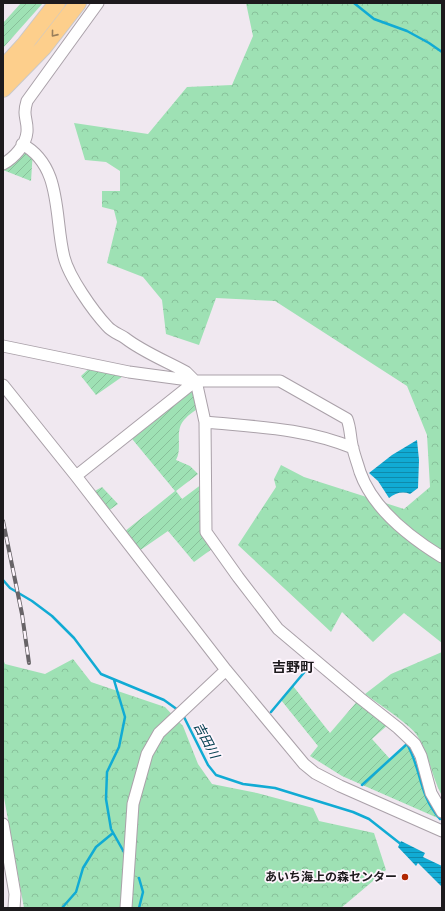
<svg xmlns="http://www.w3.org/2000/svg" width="445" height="911" font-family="Commissioner,'Noto Sans JP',sans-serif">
	<defs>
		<pattern id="forest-crowns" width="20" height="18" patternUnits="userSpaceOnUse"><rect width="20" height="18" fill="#9ee1b4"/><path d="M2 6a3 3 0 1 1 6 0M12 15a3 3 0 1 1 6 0" fill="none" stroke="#88c09a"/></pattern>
		<pattern id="garden-furrows" width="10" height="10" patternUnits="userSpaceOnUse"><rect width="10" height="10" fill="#9ee1b4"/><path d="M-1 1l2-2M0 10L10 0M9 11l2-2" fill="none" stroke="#88c09a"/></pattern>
		<pattern id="water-rules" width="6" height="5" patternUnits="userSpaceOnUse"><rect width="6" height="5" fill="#11abd4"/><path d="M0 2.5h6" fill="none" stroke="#0f8aab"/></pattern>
	</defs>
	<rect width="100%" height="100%" fill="#f0e8f0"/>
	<path fill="url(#forest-crowns)" d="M246 3H442V643L404 613 373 642 342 612 331 632 238 545 276 487 274 479 281 465 304 477 404 509 430 487 427 435 407 386 275 301 216 298 199 345 166 334 162 300 143 277 107 263 117 222 114 210 102 207V191H120V171L106 162 85 160 74 123 148 134 187 87 232 85 253 36Z
		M442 652V796C431 776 429 752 416 734 408 723 377 703 365 694L391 674Z
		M3 659 5 664 45 674 73 659 91 682 165 707 183 726 198 764 212 784 257 793 313 808 319 821 374 833 386 870 341 908H24L3 792Z"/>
	<path fill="url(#garden-furrows)" d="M21 3H43L3 48V23Z
		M22 144 33 150 31 181 3 170V164Z
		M94 364 129 372 96 395 81 376Z
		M194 380 202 406C196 410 189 414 184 420 174 431 183 448 176 460L190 466 198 474 176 491 182 499 206 481V532L216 546 194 562 168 531 139 551 124 532 175 491 128 434Z
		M102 487 118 504 108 511 93 492Z
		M293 686 330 733 360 698 391 722 372 739 390 759 407 744C422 770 418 794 440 819L342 776 310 756 318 746 281 700Z"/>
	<path fill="url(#water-rules)" d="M417 440 419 460 418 488 410 494C403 491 395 493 389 498L378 481 369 473 392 455Z
		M401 841 425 853 423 857 442 866V887L418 863 416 866 398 847Z"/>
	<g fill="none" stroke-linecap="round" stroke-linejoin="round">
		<path stroke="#11abd4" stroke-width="2.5" d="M354 3 374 19 407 31 429 43 442 52
			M3 580 10 588 32 601 52 616 74 638 101 674 164 700 178 710
			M114 680 125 717 119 747 107 772 106 799 111 829 125 854
			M271 712 312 663
			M183 715 208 765 216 775 243 784 275 788 353 812 369 819 402 845
			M362 785 407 744C422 770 418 794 440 819
			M139 878 143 892 139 908
			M62 908 76 892 83 868 96 847 113 833"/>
		<g stroke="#aaa1a9" stroke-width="13">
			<path id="minor" d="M22 144C63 166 54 218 64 257 69 277 93 311 107 326 112 332 119 334 125 338 143 352 166 361 186 372L194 380
				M3 164C14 158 26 145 27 132 28 119 22 117 27 101L98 3
				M3 346 129 372 196 381H280L347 419C351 429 350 439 353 449 355 457 358 465 360 472 373 509 411 538 442 557
				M196 381 205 422 206 532 238 577 278 629 360 698 398 728 415 744 421 756 431 793 442 812
				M3 385 76 476 226 670 304 764 315 773 340 786 442 831
				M205 422C256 427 305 428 353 448
				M76 476 188 387 194 380
				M3 824 15 894 14 908
				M126 908 133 804 147 754 159 733 226 670"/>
		</g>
		<g stroke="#c9c8c9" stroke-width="18">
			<path id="highway" d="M3 68 25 44 57 3
				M3 89 43 48 78 3"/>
		</g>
		<use href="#minor" stroke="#fff" stroke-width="11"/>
		<use href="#highway" stroke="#fdcf8c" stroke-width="16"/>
		<g stroke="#676367" stroke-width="4">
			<path id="rail" d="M3 521 22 614 29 663"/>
		</g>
		<use href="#rail" stroke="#fef5fd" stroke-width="2.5" stroke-dasharray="8" stroke-linecap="butt"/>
	</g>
	<defs><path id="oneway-chevron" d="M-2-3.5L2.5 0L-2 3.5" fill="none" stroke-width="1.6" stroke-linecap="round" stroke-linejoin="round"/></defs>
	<use stroke="#987e5a" href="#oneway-chevron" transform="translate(54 34) rotate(129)"/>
	<circle fill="#b12600" stroke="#fef5fd" stroke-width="1.5" cx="405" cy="877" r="4"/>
	<g text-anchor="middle" stroke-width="3.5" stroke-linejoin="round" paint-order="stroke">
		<g font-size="12" font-weight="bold" fill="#1d1a1d" stroke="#fef5fd" text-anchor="end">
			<text x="397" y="881">あいち海上の森センター</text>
		</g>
		<g font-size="13" font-style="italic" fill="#064152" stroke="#fef5fd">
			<text transform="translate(207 740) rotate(62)" y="5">吉田川</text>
		</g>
		<g font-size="14" font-weight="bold" fill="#1d1a1d" stroke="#fef5fd">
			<text x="293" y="672">吉野町</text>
		</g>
	</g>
	<rect width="445" height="911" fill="none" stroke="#1d1a1d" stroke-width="8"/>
</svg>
